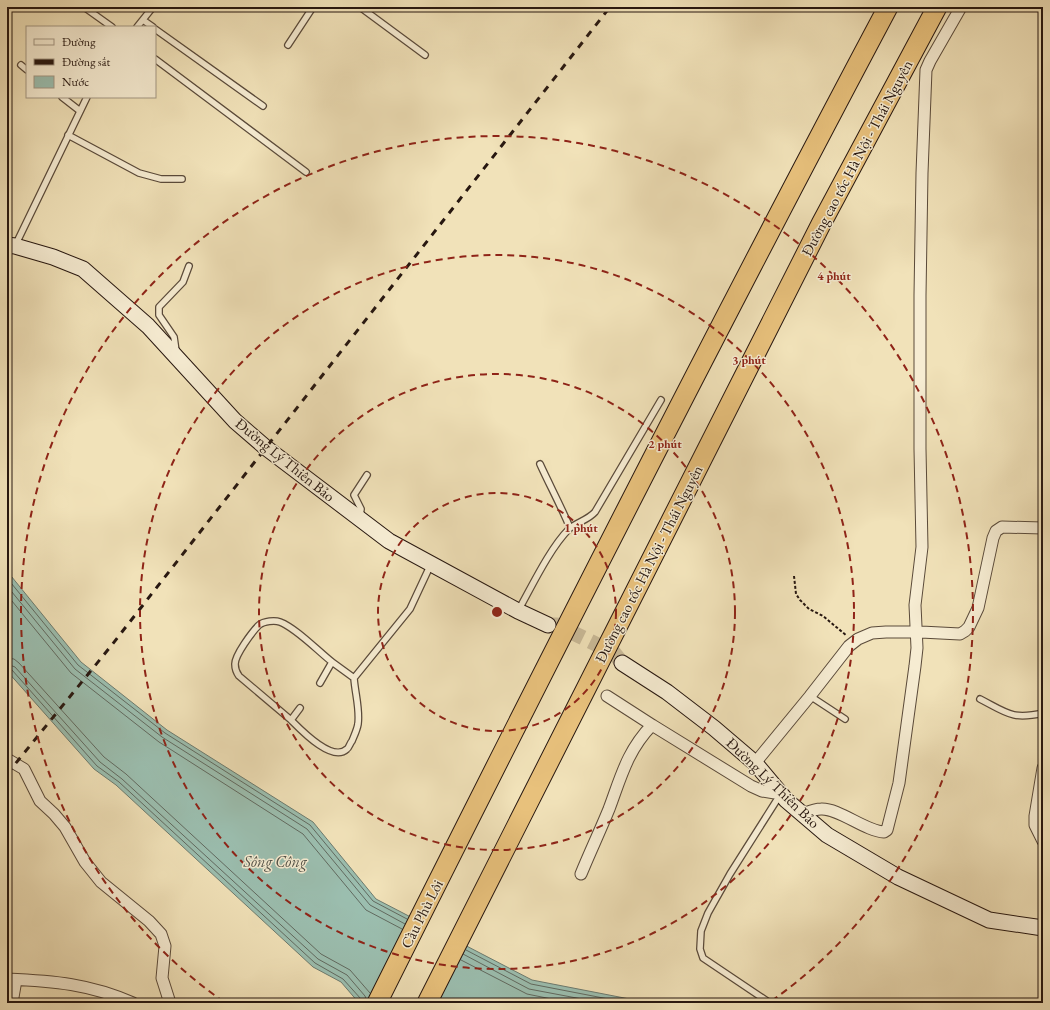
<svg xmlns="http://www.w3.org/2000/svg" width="1050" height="1010" font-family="'EB Garamond',serif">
	<rect width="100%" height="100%" fill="#f1e2b9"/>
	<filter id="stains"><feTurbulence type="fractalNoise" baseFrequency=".005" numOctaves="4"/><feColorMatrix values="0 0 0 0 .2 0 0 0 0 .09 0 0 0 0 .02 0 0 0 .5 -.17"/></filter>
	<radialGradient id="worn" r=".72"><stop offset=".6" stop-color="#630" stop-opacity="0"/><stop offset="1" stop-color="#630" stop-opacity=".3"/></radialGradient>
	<path fill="#9bbeaf" stroke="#6d7b6f" d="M7 571 81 662 167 730 313 822 376 899 532 980 650 1003H359L341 982 313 967 116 785 94 769 7 671Z"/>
	<path fill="#f1e2b9" d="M419 919 459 940 427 1003H377Z"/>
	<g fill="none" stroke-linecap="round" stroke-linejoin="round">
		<path stroke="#616a60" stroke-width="1" d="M7 578 78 665 165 733 310 825 373 901 407 919
			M7 586 75 669 162 737 307 829 370 905 405 924
			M7 595 71 673 159 742 303 834 366 910 402 929
			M7 658 14 659 19 663 104 757 126 774 321 954 350 970 370 993
			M7 664 15 667 100 762 122 779 318 959 347 975 365 996 367 1001
			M7 669 12 670 97 766 119 782 315 963 343 979 361 999 362 1003
			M466 950 531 984 629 1003
			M463 954 529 989 603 1003
			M461 960 527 994 571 1003"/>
		<path stroke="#c9b997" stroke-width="15" stroke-dasharray="15 8" stroke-linecap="butt" d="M548 625H557L614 653 622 663"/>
		<g stroke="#5a4a3a" stroke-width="8">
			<path id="lane" d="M84 7 112 27
				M360 7 425 55
				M143 20 153 27
				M137 27 153 7
				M155 29 263 106
				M288 45 313 7
				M155 59 306 172
				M21 65 27 70
				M62 97 80 111
				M68 135 139 173 161 179H182
				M15 246 87 97
				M176 351 174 337 159 315V307L183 282 189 266
				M540 464C550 486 561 506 570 528
				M360 516 361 509 354 495 367 475
				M518 611C532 586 550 548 569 529 577 522 588 520 595 512L661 400
				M320 683 332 662 354 678
				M810 696 845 719
				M980 699C1007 713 1012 720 1043 713
				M300 708 291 720C301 730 332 763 347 749 349 748 350 743 352 741 354 736 357 730 358 724 360 709 355 693 354 678L410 609 431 564
				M291 720 239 676C236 672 235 669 235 664 235 655 252 632 259 625 264 621 275 620 280 622 296 628 318 651 332 662
				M770 1003 703 958 700 949 701 931 708 913 730 874 780 795"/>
		</g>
		<g stroke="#5a4a3a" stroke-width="13">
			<path id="street" d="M652 725 751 786 762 791 781 794
				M7 759 24 769 40 801 54 814 65 827 85 862 101 882 149 921 161 934 165 946 162 978 170 1003
				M755 763 810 696 849 646 858 639 872 633 886 632H921L960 634 965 631 969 627 978 608 993 538 996 531 1002 527 1043 528
				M1043 768 1035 816V825L1043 841
				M803 814C808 812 815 809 821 809 839 808 865 831 884 832L887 830 899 783 915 666 917 648 915 605 922 547 920 449V295L922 173 926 70 930 61 961 7
				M581 874C590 852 600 831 609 809 621 777 627 751 652 725L607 696
				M7 979C54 981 90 984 133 1003
				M12 1003 16 980"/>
		</g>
		<g stroke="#271710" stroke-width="17">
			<path id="secondary" d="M7 245 15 246 53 257 83 269 148 326 235 421 265 447 389 541 518 611 548 625
				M622 663 667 692 714 728 755 763 786 800 827 835 898 877 989 920 1043 928"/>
		</g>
		<g stroke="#271710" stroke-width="21">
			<path id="highway" d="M377 1003C544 669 713 336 888 7
				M427 1003 821 224 937 7"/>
		</g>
		<path stroke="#271710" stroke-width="2" stroke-dasharray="3 2" stroke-linecap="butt" d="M794 576 796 594 800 600 809 609 823 616 847 636"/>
		<use href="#lane" stroke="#f6ecd2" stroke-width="5.5"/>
		<use href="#street" stroke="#f6ecd2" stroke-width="11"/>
		<use href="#secondary" stroke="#f6ecd2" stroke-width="15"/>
		<use href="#highway" stroke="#e8c17c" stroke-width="19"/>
		<path stroke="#271710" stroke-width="3" stroke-dasharray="7 7" stroke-linecap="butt" d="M7 774 111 646 610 7"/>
	</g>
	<g fill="none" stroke="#8f2418" stroke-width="2" stroke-dasharray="7 5">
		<circle cx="497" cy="612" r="119"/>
		<circle cx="497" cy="612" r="238"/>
		<circle cx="497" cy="612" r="357"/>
		<path d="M224 1002A476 476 0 1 1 770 1002"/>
	</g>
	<g text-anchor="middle" stroke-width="3" stroke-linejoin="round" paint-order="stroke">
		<g font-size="15" fill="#271710" stroke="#f6ecd2">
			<text transform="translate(857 158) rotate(-62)" y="5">Đường cao tốc Hà Nội - Thái Nguyên</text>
			<text transform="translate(285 460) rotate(39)" y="5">Đường Lý Thiên Bảo</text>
			<text transform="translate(649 564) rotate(-63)" y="5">Đường cao tốc Hà Nội - Thái Nguyên</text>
			<text transform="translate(773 783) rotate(44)" y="5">Đường Lý Thiên Bảo</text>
			<text transform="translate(422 914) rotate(-63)" y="5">Cầu Phù Lôi</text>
		</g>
		<g font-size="16" font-style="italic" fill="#505148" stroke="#f6ecd2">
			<text x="275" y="867">Sông Công</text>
		</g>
	</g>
	<circle cx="497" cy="612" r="6" fill="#8f2418" stroke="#f6ecd2" stroke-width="2"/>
	<g font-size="12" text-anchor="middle" font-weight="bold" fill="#8f2418" stroke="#f6ecd2" stroke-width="3" stroke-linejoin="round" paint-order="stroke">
		<text x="834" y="280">4 phút</text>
		<text x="749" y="364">3 phút</text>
		<text x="665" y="448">2 phút</text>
		<text x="581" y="532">1 phút</text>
	</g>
	<rect width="1050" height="1010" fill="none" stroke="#f1e2b9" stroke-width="24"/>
	<rect x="8" y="8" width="1034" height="994" fill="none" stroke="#271710" stroke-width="2"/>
	<rect x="12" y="12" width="1026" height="986" fill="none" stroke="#271710"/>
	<rect x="26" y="26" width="130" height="72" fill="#f6ecd2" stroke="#a39784"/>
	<rect x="34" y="39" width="20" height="6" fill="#f6ecd2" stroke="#a39784"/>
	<text x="62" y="46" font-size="12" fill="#271710">Đường</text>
	<rect x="34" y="59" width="20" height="6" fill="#271710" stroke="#a39784"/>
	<text x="62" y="66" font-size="12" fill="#271710">Đường sắt</text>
	<rect x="34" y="76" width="20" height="12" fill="#9bbeaf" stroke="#a39784"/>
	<text x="62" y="86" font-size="12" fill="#271710">Nước</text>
	<rect width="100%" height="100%" filter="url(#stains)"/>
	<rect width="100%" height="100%" fill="url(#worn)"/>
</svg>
